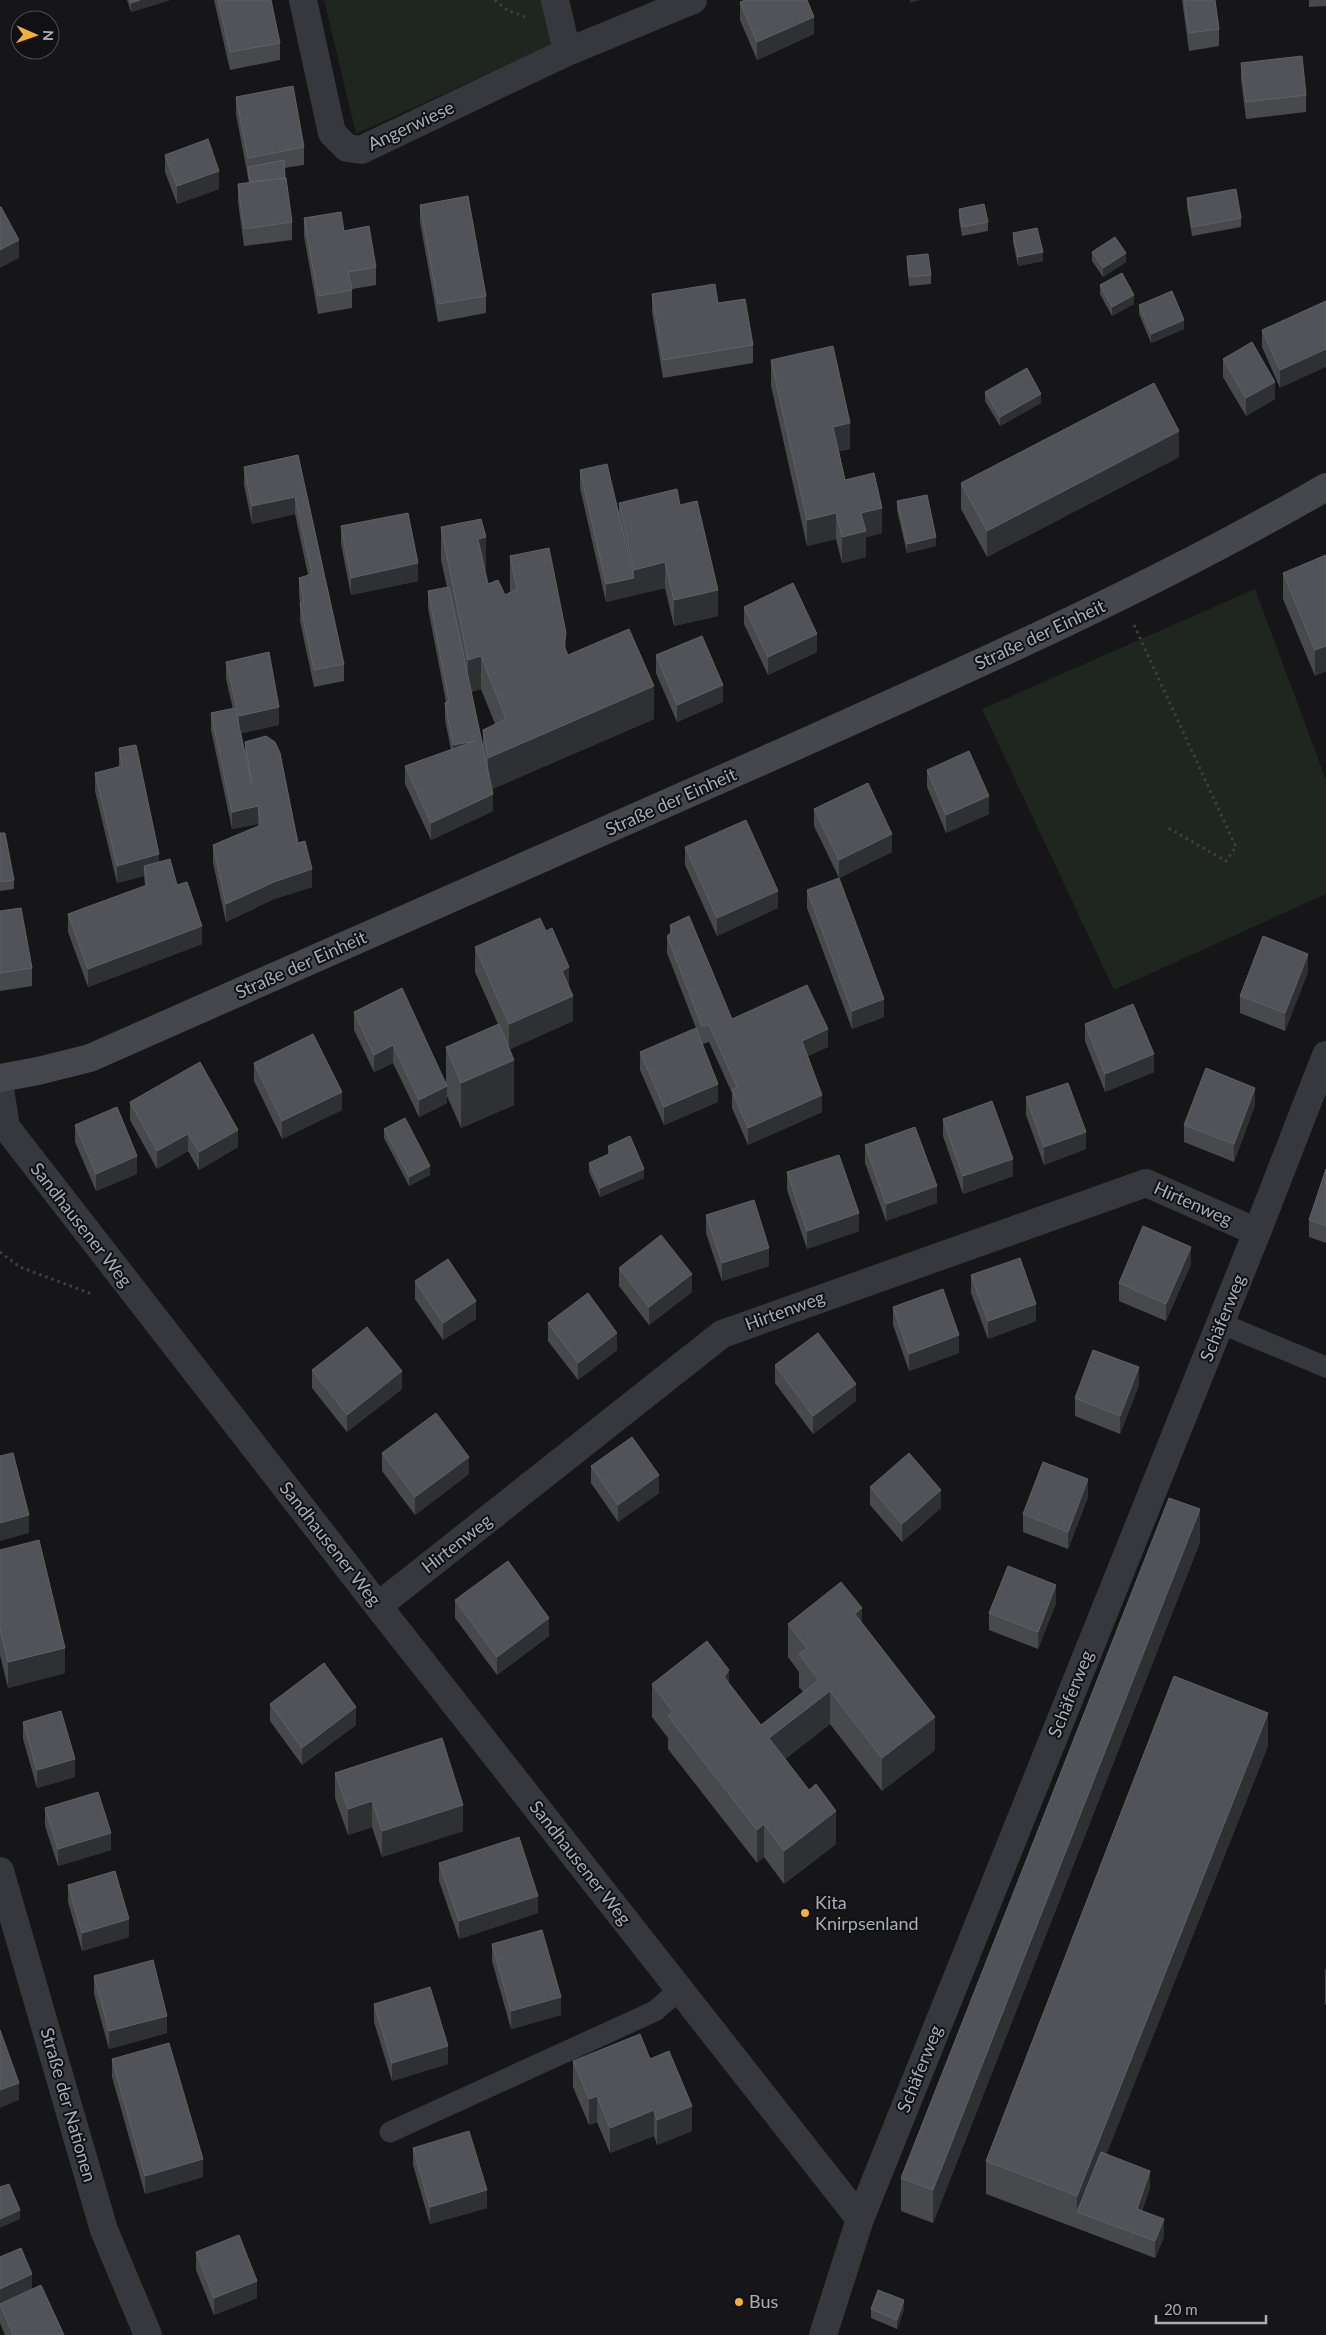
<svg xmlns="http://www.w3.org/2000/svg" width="1326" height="2335" font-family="Lato,sans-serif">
	<rect width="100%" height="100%" fill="#161618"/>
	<path fill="#1e261f" d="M324 0H541L551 45 356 134Z
		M1255 589 1326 780V894L1114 990 982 709Z"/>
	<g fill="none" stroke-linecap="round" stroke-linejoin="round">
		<path stroke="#3d3f44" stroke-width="3" stroke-dasharray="2.5 4" stroke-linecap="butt" d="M495 0 507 10 525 17
			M1134 625 1236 847 1226 861 1165 826
			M0 1252 20 1267 92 1294"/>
		<path stroke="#37383d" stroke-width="21" d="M1220 1323 1326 1367
			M390 2132 655 2011 679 1990"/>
		<path stroke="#37383d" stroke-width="28" d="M303 0 332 133 347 148 361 150 567 52 555 0
			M567 52 693 0
			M0 1089 6 1127 378 1606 860 2219
			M378 1606 722 1334 1146 1183 1257 1232
			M0 1871 104 2230 148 2335
			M823 2335 860 2219 1257 1232 1326 1055"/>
		<path stroke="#45474d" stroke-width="28" d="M0 1078 38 1071 90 1058C322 956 554 854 785 751 968 669 1152 588 1326 487"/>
	</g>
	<path fill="#47494d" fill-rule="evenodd" d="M127 0H170L131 12Z
		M214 0H271L280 43V60L230 70Z
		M1182 0H1215L1219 29V46L1189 51Z
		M1309 0H1326V6L1309 7Z
		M740 2 814 34 757 60 740 20Z
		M1241 63 1306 95V112L1246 119 1241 80Z
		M236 97 304 147V165L284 168 292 222V240L244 246 238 202V184L249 183 236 114Z
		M165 155 219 189 177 204 165 172Z
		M1187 198 1241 218V227L1192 236 1187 206Z
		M420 205 486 296V313L438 322 420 222Z
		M959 209 988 222V231L962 236 959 218Z
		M304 218 344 231 376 267V285L352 289V308L318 314 304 236Z
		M1013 233 1043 261 1018 266 1013 242Z
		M1092 252 1126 262 1103 277 1092 261Z
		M907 256 931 275V284L909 286 907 265Z
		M1100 285 1134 304 1112 316 1100 294Z
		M652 294 718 303 753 345V363L663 378 652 312Z
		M1326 301 1280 388 1262 347V330Z
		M1139 305 1184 329 1151 343 1139 314Z
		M1223 359 1275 399 1246 416 1223 377Z
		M771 360 850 449 839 451 845 480 882 533 866 537V557L842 563 836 539 807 546 771 386Z
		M985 392 1041 403 1000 426 985 401Z
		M298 455 344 664V681L314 687 300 621V603L299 596V578L308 575 295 514 252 524 244 485V467Z
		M1179 457 987 557 961 509V483Z
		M580 470 619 512V503L680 505 718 616 674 626 665 588 606 602 580 488Z
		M897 501 936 546 907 553 897 510Z
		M341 526 418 581 351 595 341 544Z
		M441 527 486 570H485L488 584 505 595 510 592V556L568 655 654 719 492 789 493 811 431 840 405 784V766L451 750 445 720V703L446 702 428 608V591L447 587 441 560ZM481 689 495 724 483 730V747L471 692Z
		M1326 555V671L1315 676 1283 599V573Z
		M744 607 817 652 768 675 744 624Z
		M656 655 723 702 677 722 656 673Z
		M226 662 279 725 241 733 245 753V742L298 843 312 887 274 899 226 922 213 863V845L258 826V824L232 829 211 730V713L233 709 226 679Z
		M119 748 159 862 177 885 202 944 88 987 68 932V914L145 886 144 876 117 883 95 791V773L119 767Z
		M927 770 989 814 946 833 927 787Z
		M814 809 892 852 839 878 814 826Z
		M0 833 14 880V889L0 891Z
		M685 847 778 908 717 936 685 865Z
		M807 890 884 1017 852 1029 807 908Z
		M0 911 32 968V986L0 991Z
		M670 925 732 1019 828 1047 807 1056 822 1112 748 1145 732 1108V1093L709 1042 703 1044 718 1102 664 1125 640 1070V1052L696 1028 667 953V936L670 934Z
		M475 947 569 988 573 1021 510 1049 514 1105 461 1128 447 1096V1103L419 1117 393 1063 374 1072 354 1030V1012L446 1083V1047L498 1024 475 972Z
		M1308 972 1285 1031 1240 1013V996Z
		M1085 1024 1154 1072 1105 1092 1085 1041Z
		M254 1063 342 1110 282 1139 254 1081Z
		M1026 1097 1086 1149 1044 1165 1026 1115Z
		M130 1102 238 1147 199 1170 188 1151 157 1169 130 1120Z
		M1255 1105 1234 1162 1184 1142V1125Z
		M943 1119 1013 1176 963 1194 943 1136Z
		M75 1125 137 1174 96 1191 75 1142Z
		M384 1129 430 1175 409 1186 384 1138Z
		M865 1145 937 1203 886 1221 865 1163Z
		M608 1146 644 1178 600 1197 589 1172V1163L608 1155Z
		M1326 1169V1243L1309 1237V1220Z
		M787 1172 859 1231 807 1249 787 1190Z
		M706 1215 769 1266 722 1281 706 1233Z
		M1191 1264 1166 1321 1119 1301V1283Z
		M619 1268 692 1292 649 1325 619 1286Z
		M971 1275 1036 1321 988 1339 971 1293Z
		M415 1281 476 1319 443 1340 415 1299Z
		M893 1307 959 1353 909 1371 893 1325Z
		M548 1323 617 1350 578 1380 548 1341Z
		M775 1365 856 1401 813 1434 775 1383Z
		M312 1370 402 1389 347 1432 312 1388Z
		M1139 1385 1120 1434 1075 1416V1398Z
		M382 1453 469 1474 415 1515 382 1471Z
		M591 1466 659 1493 618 1522 591 1483Z
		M870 1487 941 1508 902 1542 870 1505Z
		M1088 1497 1068 1549 1023 1532V1514Z
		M1200 1542 933 2223 901 2211V2178Z
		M0 1550 65 1673 8 1688 0 1655Z
		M455 1600 549 1636 497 1675 455 1618Z
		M1056 1603 1038 1649 989 1630V1613Z
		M862 1623 935 1750 882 1791 830 1724 785 1759 836 1844 784 1884 764 1857 757 1863 668 1749V1738L652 1717V1684L729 1683 761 1725 803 1692 799 1687V1672L788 1657V1624Z
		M270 1704 356 1725 302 1765 270 1721Z
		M23 1722 75 1777 37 1788 23 1739Z
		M1268 1746 1106 2154 1150 2188 1142 2211 1164 2237 1155 2258 986 2194V2161Z
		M335 1773 463 1831 382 1857 372 1827 348 1835 335 1798Z
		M45 1808 111 1850 58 1866 45 1826Z
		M439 1863 538 1913 459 1939 439 1881Z
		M68 1885 129 1937 82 1951 68 1902Z
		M492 1944 561 2015 511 2029 492 1961Z
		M1326 1968V2005L1325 2004V1971Z
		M94 1976 167 2033 109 2049 94 1994Z
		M374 2004 448 2064 392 2081 374 2022Z
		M112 2059 203 2177 145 2194 112 2077Z
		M650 2059 692 2131 657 2145 654 2136 610 2153 597 2122 589 2125 573 2087V2061Z
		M413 2148 487 2208 430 2224 413 2165Z
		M196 2252 257 2298 214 2315 196 2270Z
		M0 2257 32 2289 64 2335H5L0 2323Z
		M871 2309H904L897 2329 871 2318Z"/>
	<path fill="#2f3033" d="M140 0H170L131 12V3Z
		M910 0H920L910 3Z
		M814 17V34L757 60V42Z
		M219 171V189L177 204V186Z
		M19 240V258L0 268V250Z
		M1043 252V261L1018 266V257Z
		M1126 253V262L1103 277V268Z
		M1134 295V304L1112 316V307Z
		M1184 320V329L1151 343V334Z
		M1326 349V367L1280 388V370Z
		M1275 382V399L1246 416V398Z
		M1041 394V403L1000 426V417Z
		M850 423V449L833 452V427Z
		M1179 431V457L987 557V531Z
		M295 497V514L252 524V506Z
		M882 508V533L866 537V557L842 563V537L861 513Z
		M836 513V539L807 546V520Z
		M486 537V570L478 572V539Z
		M936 537V546L907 553V544Z
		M665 562V588L606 602V584L634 578V570Z
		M418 563V581L351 595V578Z
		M718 590V616L674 626V600Z
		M566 633V666L564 646Z
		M817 634V652L768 675V657Z
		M1326 646V671L1315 676V650Z
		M481 656V689L468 693V660Z
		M723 685V702L677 722V705Z
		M654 686V719L488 791V758Z
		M279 707V725L239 734V716Z
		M475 741 453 763V745Z
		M493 794V811L431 840V823Z
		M989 796V814L946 833V815Z
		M258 806V824L232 829V812Z
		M892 834V852L839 878V860Z
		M159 854V872L144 866V876L117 883V866Z
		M312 869V887L274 899 226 922V904L274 882Z
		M778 891V908L717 936V918Z
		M202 926V944L88 987V969Z
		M1308 954V972L1285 1031V1013Z
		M569 967V993L562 971Z
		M573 996V1021L509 1050V1024Z
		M884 999V1017L852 1029V1011Z
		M828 1029V1047L802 1059V1041Z
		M393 1045V1063L374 1072V1055Z
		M1154 1054V1072L1105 1092V1074Z
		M514 1060V1105L461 1128V1083Z
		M718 1084V1102L664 1125V1107Z
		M447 1086V1103L419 1117V1100Z
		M1255 1088V1105L1234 1162V1144Z
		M342 1092V1110L282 1139V1121Z
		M822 1095V1112L748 1145V1128Z
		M238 1130V1147L199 1170V1152Z
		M1086 1132V1149L1044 1165V1147Z
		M188 1134V1151L157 1169V1151Z
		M137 1156V1174L96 1191V1174Z
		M1013 1159V1176L963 1194V1176Z
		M430 1166V1175L409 1186V1177Z
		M644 1169V1178L600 1197V1188Z
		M937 1186V1203L886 1221V1204Z
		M859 1213V1231L807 1249V1231Z
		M1191 1247V1264L1166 1321V1304Z
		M769 1248V1266L722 1281V1263Z
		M692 1274V1292L649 1325V1307Z
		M476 1301V1319L443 1340V1323Z
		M1036 1304V1321L988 1339V1321Z
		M617 1333V1350L578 1380V1363Z
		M959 1335V1353L909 1371V1354Z
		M1139 1367V1385L1120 1434V1416Z
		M402 1371V1389L347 1432V1415Z
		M856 1384V1401L813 1434V1416Z
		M469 1457V1474L415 1515V1497Z
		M659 1475V1493L618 1522V1505Z
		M1088 1479V1497L1068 1549V1532Z
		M941 1490V1508L902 1542V1524Z
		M1200 1509V1542L933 2223V2190Z
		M29 1515V1533L0 1541V1523Z
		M1056 1585V1603L1038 1649V1632Z
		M862 1608V1641L855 1614Z
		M549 1618V1636L497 1675V1657Z
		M65 1648V1673L8 1688V1662Z
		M729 1670V1703L724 1677Z
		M830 1691V1724L769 1771V1738Z
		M356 1707V1725L302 1765V1748Z
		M1268 1713V1746L1083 2214 1077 2212V2196Z
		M935 1717V1750L882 1791V1758Z
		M75 1759V1777L37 1788V1770Z
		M372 1801V1827L348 1835V1809Z
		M463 1805V1831L382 1857V1831Z
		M836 1811V1844L784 1884V1851Z
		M764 1824V1857L757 1863V1830Z
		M111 1833V1850L58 1866V1849Z
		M538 1896V1913L459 1939V1921Z
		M129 1919V1937L82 1951V1933Z
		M561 1997V2015L511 2029V2011Z
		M167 2016V2033L109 2049V2031Z
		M448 2046V2064L392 2081V2063Z
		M19 2083V2100L0 2108V2090Z
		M597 2096V2122L589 2125V2099Z
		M692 2106V2131L657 2145V2120Z
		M654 2110V2136L610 2153V2128Z
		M203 2159V2177L145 2194V2176Z
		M1150 2171V2188L1137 2226V2209Z
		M487 2190V2208L430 2224V2207Z
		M20 2210V2219L0 2228V2219Z
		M1164 2219V2237L1155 2258V2241Z
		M32 2274V2292L0 2305V2289Z
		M257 2281V2298L214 2315V2298Z
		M904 2300V2309L897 2329V2320Z"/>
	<path fill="#525359" stroke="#5f6168" d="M130 0H140L131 3Z
		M218 0H271L280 43 230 52Z
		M745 0H807L814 17 757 42 740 2Z
		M1184 0H1215L1219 29 1189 33Z
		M1302 56 1306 95 1246 102 1241 63Z
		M293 86 304 147 248 158 236 97Z
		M208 139 219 171 177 186 165 155Z
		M284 160 285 178 250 182 248 167Z
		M286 178 292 222 244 229 238 184Z
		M1236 189 1241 218 1192 227 1187 198Z
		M468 196 486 296 438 304 420 205Z
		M984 204 988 222 962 227 959 209Z
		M0 207H1L19 240 0 250Z
		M341 212 344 231 369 226 376 267 348 272 352 290 318 296 304 218Z
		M1037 228 1043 252 1018 257 1013 233Z
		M1115 237 1126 253 1103 268 1092 252Z
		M928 254 931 275 909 277 907 256Z
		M1122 273 1134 295 1112 307 1100 285Z
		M715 284 718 303 745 299 753 345 663 360 652 294Z
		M1172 291 1184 320 1151 334 1139 305Z
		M1326 301V349L1280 370 1262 330Z
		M1252 342 1275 382 1246 398 1223 359Z
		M833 346 850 423 833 427 845 480 874 473 882 508 861 513 866 531 842 537 836 513 807 520 771 360Z
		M1027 368 1041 394 1000 417 985 392Z
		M1154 383 1179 431 987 531 961 483Z
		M298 455 344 664 314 670 300 603H304L299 578 312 574 295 497 252 506 244 467Z
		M607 464 634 578 606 584 580 470Z
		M677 489 680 505 697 501 718 590 674 600 665 562 634 570 619 503Z
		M927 495 936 537 907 544 897 501Z
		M408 513 418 563 351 578 341 526Z
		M481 519 486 537 478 539 488 584 498 580 505 595 517 589 510 556 549 548 566 633 564 646 568 655 629 629 654 686 488 758 483 730 506 719 481 656 468 660 441 527Z
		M1326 555V646L1315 650 1283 573Z
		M793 583 817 634 768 657 744 607Z
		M449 587 493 794 431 823 405 766 475 741 453 745 445 703 449 701 428 591Z
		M702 636 723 685 677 705 656 655Z
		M269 652 279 707 239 716 226 662Z
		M235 708 252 784 245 742 266 736 275 742 280 753 298 843 305 841 312 869 274 882 226 904 213 845 261 825 258 806 232 812 211 713Z
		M136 745 159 854 117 866 95 773 122 766 119 748Z
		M969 751 989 796 946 815 927 770Z
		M868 783 892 834 839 860 814 809Z
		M746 820 778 891 717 918 685 847Z
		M0 833H5L14 880 0 882Z
		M170 859 177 885 187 882 202 926 88 969 68 914 147 885 144 866Z
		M839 878 884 999 852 1011 807 890Z
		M21 908 32 968 0 973V911Z
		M689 916 732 1019 807 985 828 1029 802 1041 822 1095 748 1128 732 1090 737 1087 709 1025 702 1026 667 936 672 932 670 925Z
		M540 918 546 931 552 928 569 967 562 971 573 996 509 1024 475 947Z
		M1263 936 1308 954 1285 1013 1240 996Z
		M402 988 447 1086 419 1100 393 1045 374 1055 354 1012Z
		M1133 1004 1154 1054 1105 1074 1085 1024Z
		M499 1024 514 1060 461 1083 446 1047Z
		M696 1028 718 1084 664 1107 640 1052Z
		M313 1034 342 1092 282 1121 254 1063Z
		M200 1062 238 1130 199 1152 188 1134 157 1151 130 1102Z
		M1206 1068 1255 1088 1234 1144 1184 1125Z
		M1068 1083 1086 1132 1044 1147 1026 1097Z
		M992 1101 1013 1159 963 1176 943 1119Z
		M117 1107 137 1156 96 1174 75 1125Z
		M405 1118 430 1166 409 1177 384 1129Z
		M915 1127 937 1186 886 1204 865 1145Z
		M630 1136 644 1169 600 1188 589 1163 611 1153 608 1146Z
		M839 1155 859 1213 807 1231 787 1172Z
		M1326 1169V1226L1309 1220Z
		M754 1200 769 1248 722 1263 706 1215Z
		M1143 1226 1191 1247 1166 1304 1119 1283Z
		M661 1235 692 1274 649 1307 619 1268Z
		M1020 1258 1036 1304 988 1321 971 1275Z
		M448 1259 476 1301 443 1323 415 1281Z
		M943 1289 959 1335 909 1354 893 1307Z
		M588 1293 617 1333 578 1363 548 1323Z
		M367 1327 402 1371 347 1415 312 1370Z
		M818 1333 856 1384 813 1416 775 1365Z
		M1093 1350 1139 1367 1120 1416 1075 1398Z
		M436 1413 469 1457 415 1497 382 1453Z
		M632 1437 659 1475 618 1505 591 1466Z
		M13 1453 29 1515 0 1523V1456Z
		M909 1453 941 1490 902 1524 870 1487Z
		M1043 1462 1088 1479 1068 1532 1023 1514Z
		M1169 1498 1200 1509 933 2190 901 2178Z
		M39 1540 65 1648 8 1662 0 1629V1550Z
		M508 1561 549 1618 497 1657 455 1600Z
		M1008 1566 1056 1585 1038 1632 989 1613Z
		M841 1582 862 1608 855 1614 935 1717 882 1758 830 1691 769 1738 809 1790 816 1784 836 1811 784 1851 764 1824 757 1830 668 1716 673 1712 652 1684 707 1641 729 1670 724 1677 761 1725 819 1680 799 1654 807 1648 788 1624Z
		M324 1663 356 1707 302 1748 270 1704Z
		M1174 1676 1268 1713 1077 2196 986 2161Z
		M61 1711 75 1759 37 1770 23 1722Z
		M442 1738 463 1805 382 1831 372 1801 348 1809 335 1773Z
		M98 1792 111 1833 58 1849 45 1808Z
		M519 1837 538 1896 459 1921 439 1863Z
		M115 1871 129 1919 82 1933 68 1885Z
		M542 1930 561 1997 511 2011 492 1944Z
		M153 1960 167 2016 109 2031 94 1976Z
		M430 1987 448 2046 392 2063 374 2004Z
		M0 2030 19 2083 0 2090Z
		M640 2034 650 2059 669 2051 692 2106 657 2120 654 2110 610 2128 597 2096 589 2099 573 2061Z
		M169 2043 203 2159 145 2176 112 2059Z
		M469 2131 487 2190 430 2207 413 2148Z
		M1101 2152 1150 2171 1137 2209 1164 2219 1155 2241 1077 2212Z
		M9 2184 20 2210 0 2219V2187Z
		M239 2235 257 2281 214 2298 196 2252Z
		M21 2248 32 2274 0 2289V2257Z
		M41 2285 64 2335H13L0 2304Z
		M878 2290 904 2300 897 2320 871 2309Z"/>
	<g fill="#f2b134" stroke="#111113" stroke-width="2">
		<circle cx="805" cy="1913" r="5"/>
		<circle cx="739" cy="2302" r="5"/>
	</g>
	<g text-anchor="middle" stroke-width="4" stroke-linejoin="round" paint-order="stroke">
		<g font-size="18" fill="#a8adb8" stroke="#111113">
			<text transform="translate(411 126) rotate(-25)" y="6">Angerwiese</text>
			<text transform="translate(1040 635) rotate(-25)" y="6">Straße der Einheit</text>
			<text transform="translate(671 802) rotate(-24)" y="6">Straße der Einheit</text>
			<text transform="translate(301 965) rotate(-24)" y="6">Straße der Einheit</text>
			<text transform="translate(1193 1204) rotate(24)" y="6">Hirtenweg</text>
			<text transform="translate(81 1225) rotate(52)" y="6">Sandhausener Weg</text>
			<text transform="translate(785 1311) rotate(-20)" y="6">Hirtenweg</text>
			<text transform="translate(1223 1318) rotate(-68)" y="6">Schäferweg</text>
			<text transform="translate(330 1544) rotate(52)" y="6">Sandhausener Weg</text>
			<text transform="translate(457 1544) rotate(-38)" y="6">Hirtenweg</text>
			<text transform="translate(1071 1694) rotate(-68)" y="6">Schäferweg</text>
			<text transform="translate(580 1863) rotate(52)" y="6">Sandhausener Weg</text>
			<text transform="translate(920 2069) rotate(-68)" y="6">Schäferweg</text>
			<text transform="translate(68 2105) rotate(74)" y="6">Straße der Nationen</text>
		</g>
		<g font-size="18" fill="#a8adb8" stroke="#111113" text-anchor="start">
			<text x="815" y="1909">Kita<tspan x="815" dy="21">Knirpsenland</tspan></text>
			<text x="749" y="2308">Bus</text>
		</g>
	</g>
	<g transform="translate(35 35) rotate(92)"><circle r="24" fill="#111113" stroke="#4d4f55"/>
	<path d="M0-4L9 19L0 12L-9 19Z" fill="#f2b134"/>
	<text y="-8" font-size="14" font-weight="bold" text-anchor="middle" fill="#a8adb8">N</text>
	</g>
	<path d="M1156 2315v8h110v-8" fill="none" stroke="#a8adb8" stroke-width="2.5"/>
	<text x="1164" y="2315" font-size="15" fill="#a8adb8" stroke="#111113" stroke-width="4" paint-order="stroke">20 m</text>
</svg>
